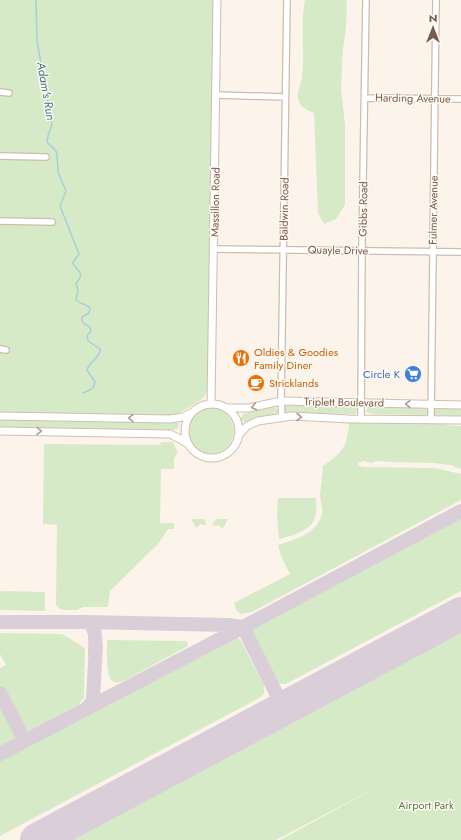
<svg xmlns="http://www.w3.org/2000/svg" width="461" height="840" font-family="Jost,sans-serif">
	<rect width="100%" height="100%" fill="#fcf4ea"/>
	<path fill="#d7eac8" d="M0 0H213L208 383C208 388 207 394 203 398 198 403 179 413 173 416L0 413Z
		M305 0H346L347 2 346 27 343 50 341 88 345 125V205L336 219 324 224 318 213 314 113C308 110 302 109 299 102 295 94 301 86 302 78 305 52 300 26 305 0Z
		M294 405 352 407H355L357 409 355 414 286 413 284 411 285 406Z
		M368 406 424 408 427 410 428 413 426 415H423L373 414 366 412Z
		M274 407 277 409 278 412 275 415 244 422 240 419 243 414Z
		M436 408 461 409V416L434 415 433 410Z
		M188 431a23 23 0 1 1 46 0a23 23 0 1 1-46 0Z
		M0 419 172 422 179 423 178 429 170 430 0 427Z
		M349 421 446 422V425L461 426V469L450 465 434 463 389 462 377 461 371 463 364 461 358 463 359 466 364 467 435 468 461 474V500L252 612 241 614 237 611 234 603 290 574 281 556 278 545C295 539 318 534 322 513 323 507 320 501 320 495 321 485 322 476 323 466 343 452 348 446 349 421Z
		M161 442H173L178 453 174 458V469H161L160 523H174V529H168L159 543 110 591 108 607H83L77 610H65L60 609 56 605 57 525 43 524 44 444 160 445Z
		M278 498H316C316 504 317 512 315 517 312 531 291 536 279 539L277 516Z
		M461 514V591L286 684H280L275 682 252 638 250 632 253 626Z
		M191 519H204L207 525H203L200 524 199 526 196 528Z
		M216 519H228L223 528 220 527 219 524 217 526 212 525Z
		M0 591 45 592V611L0 610Z
		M461 631V840H280L379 786 276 840H68Z
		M0 633 62 634 85 648 84 698 78 705 31 730 27 731 24 729 0 684V668L6 665 0 654Z
		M230 637 238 638 241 641 264 685V693L261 697 0 836V758Z
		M107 640 187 641 188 646 129 678C124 680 119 684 114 682 105 679 107 649 107 640Z
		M0 707 3 708 17 733V736L14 739 0 747Z"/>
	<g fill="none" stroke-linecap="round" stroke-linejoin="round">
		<path stroke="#a5d1d7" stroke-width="1.5" d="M36 0 37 41 52 124 48 136 47 142 56 151 57 154 58 172 66 191 60 206 79 254 73 262V264C79 272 85 274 76 283L78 291 76 299C79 305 86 303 90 308L89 313 82 317C81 324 85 324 90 327L91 331 87 336 88 341 100 349V351C98 359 89 362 87 370L95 382 94 386 90 390 83 393"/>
		<path stroke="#daced8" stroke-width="14" d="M0 622H87C98 628 95 643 95 654
			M84 622 228 625 243 627 284 709
			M0 693 25 741
			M86 709 92 702 93 698 96 645
			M0 754 243 627 461 511"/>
		<path stroke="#daced8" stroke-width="34" d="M37 840 461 614"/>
		<g stroke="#cebcb0" stroke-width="8">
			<path id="minor" d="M0 92 9 93
				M216 95 285 97
				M365 98 461 99
				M0 156 46 157
				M0 221 52 222
				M214 249 461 252
				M0 349 6 350
				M282 417 281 402 287 0
				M361 419 362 242 366 0
				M431 419 436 0"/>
		</g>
		<g stroke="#cebcb0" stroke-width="9">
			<path id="tertiary" d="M211 404 217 0"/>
		</g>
		<g stroke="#d3beb0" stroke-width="9">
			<path id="secondary" d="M185 431a27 27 0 1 1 54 0a27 27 0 1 1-54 0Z
				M227 408H249L281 401 461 405
				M0 416 170 419 183 417 191 413
				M0 431 170 434 182 440 188 444
				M238 436 247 426 258 421 292 416 349 419 461 420"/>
		</g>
		<use href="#minor" stroke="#fff" stroke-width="5.5"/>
		<use href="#tertiary" stroke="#fff" stroke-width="7"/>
		<use href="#secondary" stroke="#fff" stroke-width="7"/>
	</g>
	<defs><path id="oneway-chevron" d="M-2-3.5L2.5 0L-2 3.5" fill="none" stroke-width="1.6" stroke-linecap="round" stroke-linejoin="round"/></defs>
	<g stroke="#ad9d95">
		<use href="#oneway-chevron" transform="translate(408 404) rotate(-179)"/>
		<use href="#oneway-chevron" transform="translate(254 407) rotate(168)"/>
		<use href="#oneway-chevron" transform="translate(299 417)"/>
		<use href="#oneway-chevron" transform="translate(131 418) rotate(-179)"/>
		<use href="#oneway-chevron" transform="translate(39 431) rotate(1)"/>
	</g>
	<defs>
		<g id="restaurant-disc" transform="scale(0.9)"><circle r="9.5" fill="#e8710a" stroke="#fef8f1"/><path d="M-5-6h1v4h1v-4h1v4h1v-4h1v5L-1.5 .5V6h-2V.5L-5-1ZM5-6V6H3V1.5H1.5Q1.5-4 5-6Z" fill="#fff"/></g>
		<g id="supermarket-disc" transform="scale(0.9)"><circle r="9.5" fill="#3f7fe0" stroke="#fef8f1"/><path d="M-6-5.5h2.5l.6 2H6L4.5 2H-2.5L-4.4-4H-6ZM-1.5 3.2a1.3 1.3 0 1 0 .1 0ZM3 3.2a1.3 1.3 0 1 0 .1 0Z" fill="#fff"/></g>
		<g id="cafe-disc" transform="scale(0.9)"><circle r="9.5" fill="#e8710a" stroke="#fef8f1"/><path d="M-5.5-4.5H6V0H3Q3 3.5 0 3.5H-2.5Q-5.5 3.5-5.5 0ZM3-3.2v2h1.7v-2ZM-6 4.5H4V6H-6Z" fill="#fff"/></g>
	</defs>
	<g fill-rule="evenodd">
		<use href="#restaurant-disc" x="241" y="358"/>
		<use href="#supermarket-disc" x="413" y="374"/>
		<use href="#cafe-disc" x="256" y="383"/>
	</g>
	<g text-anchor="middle" stroke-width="3" stroke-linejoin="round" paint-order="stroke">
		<g font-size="11" fill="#765b4e" stroke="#fef8f1">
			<text transform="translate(413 98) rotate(1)" y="4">Harding Avenue</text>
			<text transform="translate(215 202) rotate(-89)" y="4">Massillon Road</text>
			<text transform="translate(284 209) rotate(-89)" y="4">Baldwin Road</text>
			<text transform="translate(363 209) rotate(-89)" y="4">Gibbs Road</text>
			<text transform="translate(433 210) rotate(-89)" y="4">Fulmer Avenue</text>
			<text transform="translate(338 250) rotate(1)" y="4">Quayle Drive</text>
			<text transform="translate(344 402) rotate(1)" y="4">Triplett Boulevard</text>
		</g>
		<g font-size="11" fill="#c56008" stroke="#fef8f1" text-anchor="start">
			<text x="254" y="356">Oldies &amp; Goodies<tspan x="254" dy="13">Family Diner</tspan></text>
			<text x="269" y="387">Stricklands</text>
		</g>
		<g font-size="11" fill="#366cbe" stroke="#fef8f1" text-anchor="end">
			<text x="400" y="378">Circle K</text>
		</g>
		<g font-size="11" fill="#577c45" stroke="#fef8f1">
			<text x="426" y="809">Airport Park</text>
		</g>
		<g font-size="12" font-style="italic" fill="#447a82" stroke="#fef8f1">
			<text transform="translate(46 91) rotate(80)" y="4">Adam's Run</text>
		</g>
	</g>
	<g transform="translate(433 28)" stroke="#fef8f1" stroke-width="3" paint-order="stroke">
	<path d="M0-3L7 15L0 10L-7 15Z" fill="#765b4e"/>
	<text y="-6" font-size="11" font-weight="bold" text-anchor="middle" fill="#765b4e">N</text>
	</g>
</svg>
